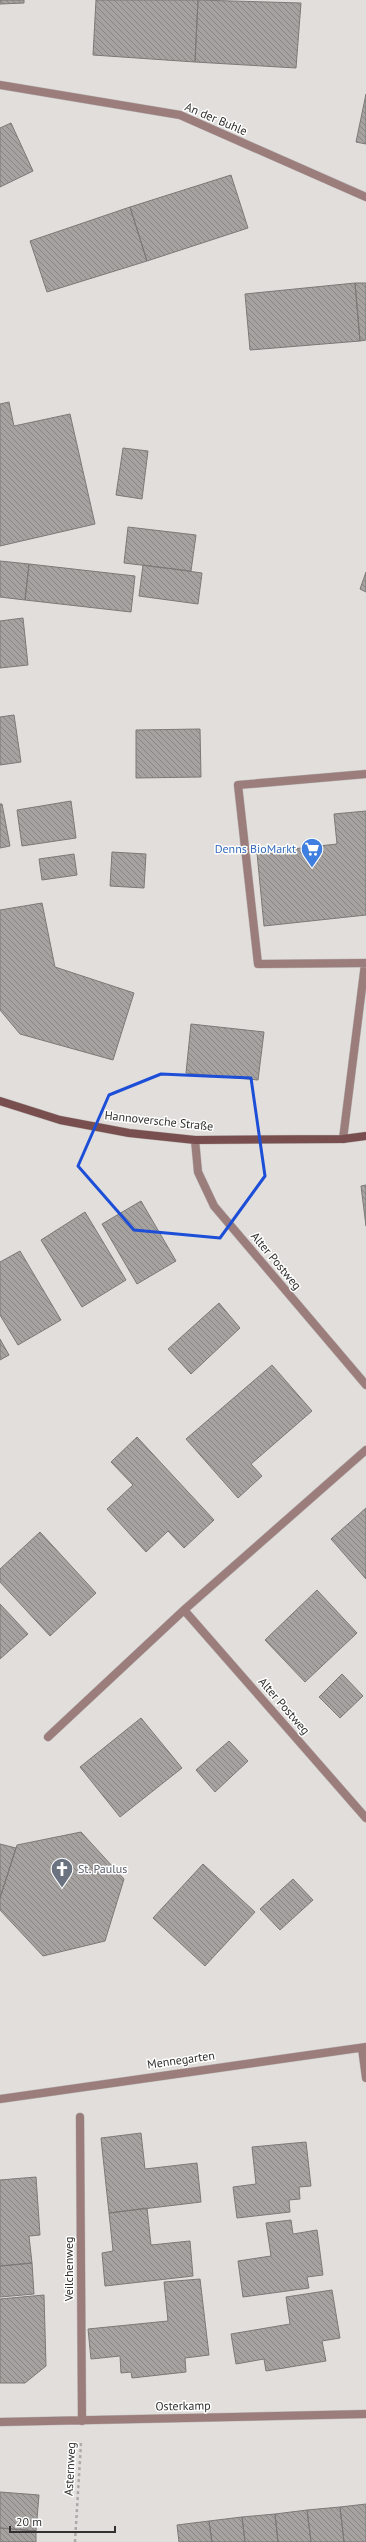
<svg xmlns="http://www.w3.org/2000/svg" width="366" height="2542" font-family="'PT Sans',sans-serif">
	<defs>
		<pattern id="building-back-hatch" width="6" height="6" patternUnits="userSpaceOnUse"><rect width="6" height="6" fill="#a5a2a0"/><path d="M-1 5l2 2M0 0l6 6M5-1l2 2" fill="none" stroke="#878483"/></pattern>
	</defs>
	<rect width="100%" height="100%" fill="#e1dedc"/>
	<path fill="url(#building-back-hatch)" stroke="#7c7977" d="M0 0H24V3L0 4Z
		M96 0H198L195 62 93 55Z
		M198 0 301 3 296 68 195 62Z
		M366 94V144L356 142Z
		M11 123 33 171 0 187V128Z
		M231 175 248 228 147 261 130 207Z
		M130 207 147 261 47 292 30 241Z
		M355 283H366V340L360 341Z
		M355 283 360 341 250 350 245 294Z
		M9 402 14 426 70 414 95 524 0 546V404Z
		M123 448 148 451 142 499 116 495Z
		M128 527 196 535 191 571 124 563Z
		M0 561 29 564 25 600 0 597Z
		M29 564 135 576 131 612 25 600Z
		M143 565 202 573 198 604 139 596Z
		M366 572V592L360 589Z
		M23 618 28 665 0 668V621Z
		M14 715 21 762 0 765V717Z
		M200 729 201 777 136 778V730Z
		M71 801 76 838 22 846 17 810Z
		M0 804H2L10 846 0 848Z
		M366 811V915L264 926 257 853 337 844 334 814Z
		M112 852 146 854 144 888 110 886Z
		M74 854 77 875 42 880 39 859Z
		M42 903 55 967 134 993 113 1060 20 1034 0 1010V910Z
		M191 1024 264 1032 258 1080 186 1073Z
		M366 1185V1226L361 1186Z
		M141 1201 176 1261 137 1284 102 1224Z
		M85 1212 126 1280 82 1307 41 1240Z
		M20 1251 61 1320 18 1345 0 1315V1262Z
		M219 1303 240 1328 191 1374 168 1349Z
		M0 1339 9 1355 0 1360Z
		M272 1365 312 1411 251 1464 262 1476 238 1498 186 1439Z
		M137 1437 214 1520 184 1548 168 1531 146 1552 107 1509 133 1485 111 1462Z
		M366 1508V1579L331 1539Z
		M40 1532 96 1593 50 1636 0 1582V1569Z
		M317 1590 357 1633 305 1682 265 1640Z
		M0 1604 28 1634 0 1659Z
		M342 1674 363 1696 340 1718 319 1697Z
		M141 1718 182 1768 120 1817 80 1767Z
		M229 1741 248 1761 215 1792 196 1770Z
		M81 1832 124 1879 105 1941 43 1956 0 1910V1898L17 1845Z
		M0 1844 16 1848 0 1898Z
		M203 1864 255 1912 205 1966 153 1918Z
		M293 1879 313 1900 280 1930 260 1909Z
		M141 2133 145 2169 197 2163 201 2202 109 2213 101 2138Z
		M306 2142 311 2186 299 2187 300 2199 289 2200 290 2212 237 2218 233 2187 256 2184 252 2147Z
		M36 2177 40 2235 29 2236 32 2263 0 2266V2180Z
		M147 2208 151 2245 190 2241 193 2276 105 2286 102 2253 113 2251 109 2213Z
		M291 2220 293 2234 317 2230 323 2275 307 2277 309 2288 243 2297 238 2261 271 2256 266 2223Z
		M32 2263 34 2294 0 2297V2266Z
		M200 2279 209 2355 185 2358 186 2372 132 2378 131 2372 121 2373 120 2356 91 2359 88 2329 168 2321 164 2282Z
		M332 2290 340 2338 322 2341 326 2361 266 2371 264 2359 236 2364 231 2334 290 2324 286 2297Z
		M44 2295 46 2366 25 2383H0V2299Z
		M0 2492 39 2495 36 2531 0 2528Z
		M366 2504V2542H344L340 2507Z
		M340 2507 344 2542H311L307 2510Z
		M307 2510 311 2542H278L275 2514Z
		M275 2514 278 2542H245L242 2517Z
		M242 2517 245 2542H212L209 2521Z
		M209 2521 212 2542H179L177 2525Z
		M0 2528 36 2531V2542H0Z"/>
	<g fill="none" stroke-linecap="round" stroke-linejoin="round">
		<g stroke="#bebbb9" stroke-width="9">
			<path id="lane" d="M366 774 238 785 258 964 366 963
				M343 1139 365 964"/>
		</g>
		<g stroke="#bebbb9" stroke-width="9">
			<path id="street" d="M0 85 180 115 366 197
				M195 1140 198 1172 214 1206 366 1385
				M366 1450 184 1610 366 1818
				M48 1737 184 1610
				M362 2048 366 2078
				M0 2099 366 2047
				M80 2117 82 2421
				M0 2422 366 2414"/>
		</g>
		<g stroke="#bebbb9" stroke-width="9">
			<path id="secondary" d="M0 1101 60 1120 129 1133 195 1140 343 1139 366 1136"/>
		</g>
		<path stroke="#aca9a8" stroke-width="2.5" stroke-dasharray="3 3" stroke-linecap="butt" d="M75 2542 81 2443"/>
		<use href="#lane" stroke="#9b7d7c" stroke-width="8"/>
		<use href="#street" stroke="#9b7d7c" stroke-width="8"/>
		<use href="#secondary" stroke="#784f4e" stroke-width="8"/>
	</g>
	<path fill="none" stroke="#1d4ed8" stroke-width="3" stroke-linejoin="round" d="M161 1074 251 1078 265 1176 220 1238 134 1230 78 1166 109 1095Z"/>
	<defs>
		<g id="supermarket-pin" transform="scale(1.15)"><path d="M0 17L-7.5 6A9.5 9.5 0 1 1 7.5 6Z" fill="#3f7fe0" stroke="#fff"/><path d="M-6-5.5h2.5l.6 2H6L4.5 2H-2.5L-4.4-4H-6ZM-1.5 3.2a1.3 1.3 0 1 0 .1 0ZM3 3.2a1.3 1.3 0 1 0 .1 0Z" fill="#fff"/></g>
		<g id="church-pin" transform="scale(1.15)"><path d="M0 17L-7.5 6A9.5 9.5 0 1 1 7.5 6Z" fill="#6b7280" stroke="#fff"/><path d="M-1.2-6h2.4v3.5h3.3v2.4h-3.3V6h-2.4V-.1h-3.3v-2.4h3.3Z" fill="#fff"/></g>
	</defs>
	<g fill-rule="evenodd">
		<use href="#supermarket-pin" x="312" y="849"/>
		<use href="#church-pin" x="62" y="1869"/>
	</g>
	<g text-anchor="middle" stroke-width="3" stroke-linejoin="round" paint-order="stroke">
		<g font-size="12" fill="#31302f" stroke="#fff">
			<text transform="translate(216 119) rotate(23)" y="4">An der Buhle</text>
			<text transform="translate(159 1121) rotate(6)" y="4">Hannoversche Straße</text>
			<text transform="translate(276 1261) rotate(50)" y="4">Alter Postweg</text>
			<text transform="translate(284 1706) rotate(49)" y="4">Alter Postweg</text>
			<text transform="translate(181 2060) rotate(-8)" y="4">Mennegarten</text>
			<text transform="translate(69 2269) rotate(-90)" y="4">Veilchenweg</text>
			<text transform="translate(183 2406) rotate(-1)" y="4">Osterkamp</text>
			<text transform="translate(70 2469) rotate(-87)" y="4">Asternweg</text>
		</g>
		<g font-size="12" fill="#366cbe" stroke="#fff" text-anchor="end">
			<text x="296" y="853">Denns BioMarkt</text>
		</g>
		<g font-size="12" fill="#5b616d" stroke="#fff" text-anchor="start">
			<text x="78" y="1873">St. Paulus</text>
		</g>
	</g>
	<path d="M10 2526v6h105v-6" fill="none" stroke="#31302f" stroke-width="2"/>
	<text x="16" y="2526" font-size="12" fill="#31302f" stroke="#ffffff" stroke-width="3" paint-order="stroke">20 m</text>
</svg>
